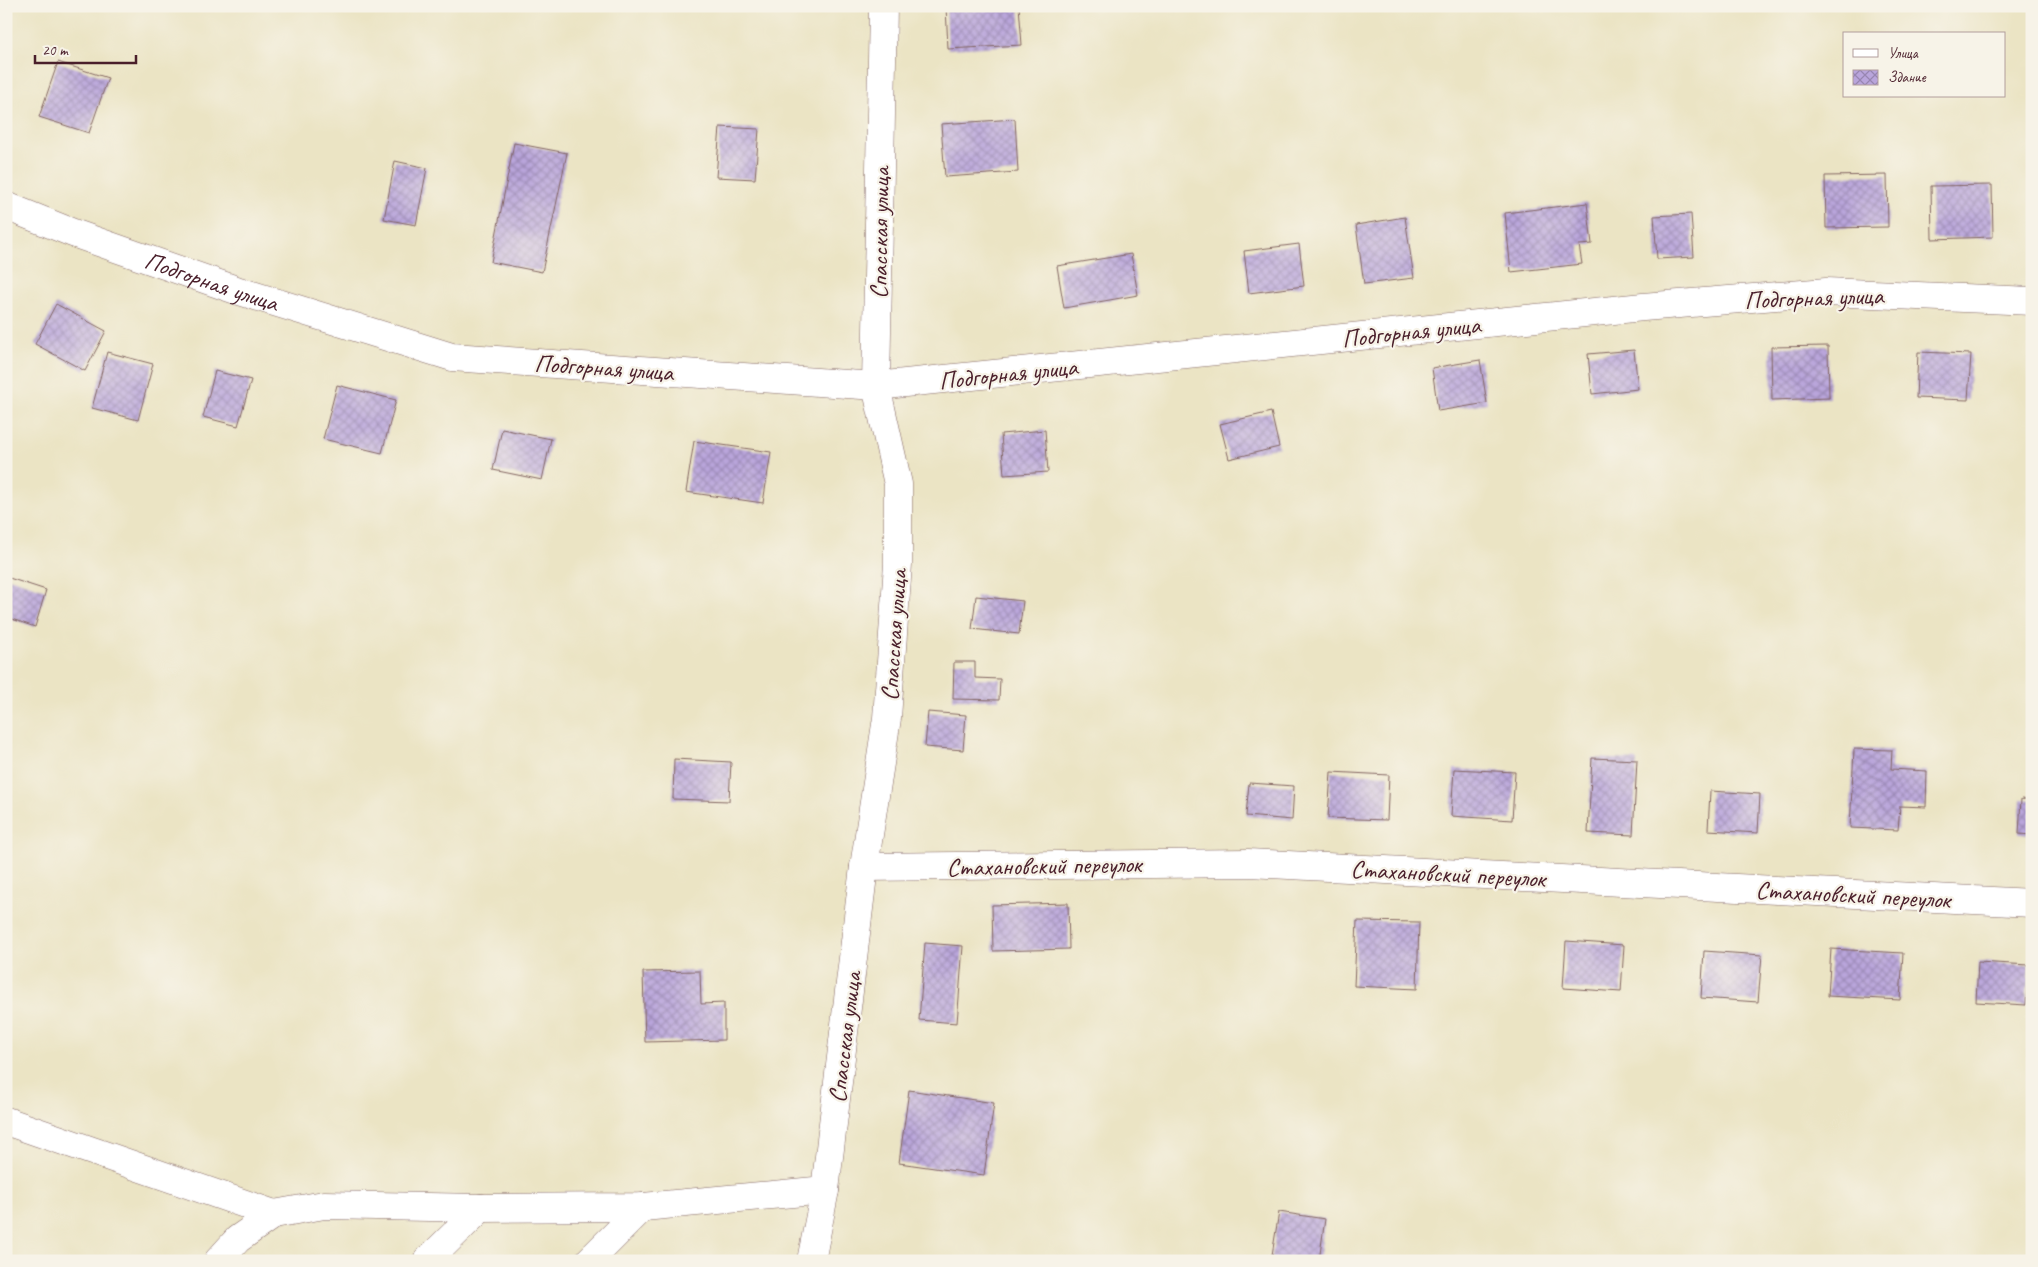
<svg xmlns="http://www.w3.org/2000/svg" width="2038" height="1267" font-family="Caveat,sans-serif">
	<defs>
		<pattern id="building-cross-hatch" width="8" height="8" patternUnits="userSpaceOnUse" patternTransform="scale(1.25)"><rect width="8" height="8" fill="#b9a5db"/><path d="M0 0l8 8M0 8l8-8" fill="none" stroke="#9886b2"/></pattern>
	</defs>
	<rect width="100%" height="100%" fill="#f7f3e8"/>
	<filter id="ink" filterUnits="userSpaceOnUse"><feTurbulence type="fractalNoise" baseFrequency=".02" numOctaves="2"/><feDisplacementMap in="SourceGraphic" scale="10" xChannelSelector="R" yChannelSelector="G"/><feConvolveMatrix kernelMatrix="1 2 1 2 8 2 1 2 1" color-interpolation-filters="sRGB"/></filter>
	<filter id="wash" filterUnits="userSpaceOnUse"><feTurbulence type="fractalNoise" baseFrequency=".0096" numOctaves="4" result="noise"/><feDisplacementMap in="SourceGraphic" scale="20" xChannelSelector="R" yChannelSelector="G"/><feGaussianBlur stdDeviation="1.12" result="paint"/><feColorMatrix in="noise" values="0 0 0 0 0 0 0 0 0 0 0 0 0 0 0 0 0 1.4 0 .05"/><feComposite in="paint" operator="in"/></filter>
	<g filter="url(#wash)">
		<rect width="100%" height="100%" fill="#ebe4c4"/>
		<g id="blocks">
			<path fill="url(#building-cross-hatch)" d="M946 6H1019L1022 45 948 49Z
				M58 62 108 78 89 133 39 117Z
				M1015 119 1018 172 945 177 941 124Z
				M720 127 759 129 755 179 716 177Z
				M514 143 567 153 542 272 491 262Z
				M395 161 427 168 416 225 384 219Z
				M1887 175 1888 227 1826 228 1825 176Z
				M1992 185 1993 237 1932 239 1931 186Z
				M1587 203 1592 244 1579 245 1582 264 1511 272 1505 213Z
				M1691 214 1694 257 1657 259 1654 216Z
				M1405 217 1414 278 1364 284 1356 225Z
				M1299 244 1304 286 1249 293 1244 251Z
				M1131 254 1138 295 1064 308 1057 266Z
				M56 304 106 331 85 371 35 344Z
				M1828 346 1829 398 1772 400 1771 347Z
				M1634 350 1638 389 1592 394 1588 354Z
				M107 352 153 364 138 420 92 408Z
				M1918 352 1971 354 1968 400 1916 398Z
				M1480 360 1487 403 1438 411 1432 368Z
				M215 371 251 380 238 426 203 417Z
				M337 385 396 400 382 453 323 439Z
				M1271 412 1279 447 1229 459 1220 424Z
				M502 429 551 439 542 480 493 470Z
				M1045 430 1048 472 1004 475 1001 434Z
				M694 441 771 452 763 503 686 492Z
				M6 577 46 590 35 627 6 617Z
				M976 596 1023 601 1019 634 972 629Z
				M954 662H975V678L1000 679 999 700 953 699Z
				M928 712 966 715 963 750 925 747Z
				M1854 749 1892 750 1891 769 1927 771 1926 807 1900 806 1898 830 1850 828Z
				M1592 758 1637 760 1633 835 1588 833Z
				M674 759 731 762 729 801 673 799Z
				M1454 769 1515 772 1512 820 1451 816Z
				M1331 772 1389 775 1387 820 1328 818Z
				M1249 783 1294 786 1292 820 1246 816Z
				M1710 791 1760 794 1758 833 1708 830Z
				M2021 799 2032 800V835L2019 834Z
				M1068 903 1069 949 993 951 992 905Z
				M1357 921 1419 922 1417 989 1354 986Z
				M1566 941 1624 945 1621 992 1563 988Z
				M925 943 963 946 957 1023 919 1020Z
				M1831 949 1903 953 1900 1000 1828 996Z
				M1704 951 1762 955 1758 1002 1701 998Z
				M1978 962 2029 965 2026 1005 1976 1002Z
				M700 971 701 1004 724 1003V1040L645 1042 643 972Z
				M909 1090 994 1103 984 1175 899 1163Z
				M1279 1212 1325 1219 1319 1261H1271Z"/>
		</g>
	</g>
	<g filter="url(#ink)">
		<use href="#blocks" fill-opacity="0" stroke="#826461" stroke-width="1"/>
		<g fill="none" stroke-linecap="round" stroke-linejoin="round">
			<g stroke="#826461" stroke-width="29">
				<g id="minor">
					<path id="s1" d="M6 206 73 233 236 290 452 357 876 386 1643 307 1826 292 2032 301"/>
					<path d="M864 867 1248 863 2032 903"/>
					<path d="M6 1121 274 1214"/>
					<path d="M218 1261 238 1239 274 1214 324 1205 481 1208 643 1207 825 1190"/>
					<path d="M427 1261 481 1208"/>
					<path d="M589 1261 643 1207"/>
					<path d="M811 1261 825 1190 864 867 887 718 898 564V484L876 386 883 6"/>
				</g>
			</g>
			<use href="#minor" stroke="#fff" stroke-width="28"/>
		</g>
	</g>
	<g text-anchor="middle" stroke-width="4.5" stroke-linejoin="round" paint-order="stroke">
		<g font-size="25" fill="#4a1f2b" stroke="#f7f3e8">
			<text transform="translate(879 233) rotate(-89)" y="9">Спасская улица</text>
			<text dy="9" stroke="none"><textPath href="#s1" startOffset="219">Подгорная улица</textPath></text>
			<text transform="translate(1814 297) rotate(-2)" y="9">Подгорная улица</text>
			<text transform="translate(1411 331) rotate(-6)" y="9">Подгорная улица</text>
			<text transform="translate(604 367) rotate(4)" y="9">Подгорная улица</text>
			<text transform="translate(1008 373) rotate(-6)" y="9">Подгорная улица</text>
			<text transform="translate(893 635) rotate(-86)" y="9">Спасская улица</text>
			<text transform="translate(1044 865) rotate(-1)" y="9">Стахановский переулок</text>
			<text transform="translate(1448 873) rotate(3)" y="9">Стахановский переулок</text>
			<text transform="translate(1853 894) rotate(3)" y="9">Стахановский переулок</text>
			<text transform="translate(844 1037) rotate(-83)" y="9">Спасская улица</text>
		</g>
	</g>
	<rect width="2038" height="1267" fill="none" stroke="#f7f3e8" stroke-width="25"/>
	<rect x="1843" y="32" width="162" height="65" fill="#f7f3e8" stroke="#b29e9c"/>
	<rect x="1853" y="49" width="25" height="8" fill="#ffffff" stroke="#b29e9c"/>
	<text x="1888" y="58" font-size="15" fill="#4a1f2b">Улица</text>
	<rect x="1853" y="70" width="25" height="15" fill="url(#building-cross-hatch)" stroke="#b29e9c"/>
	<text x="1888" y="82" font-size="15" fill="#4a1f2b">Здание</text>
	<path d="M35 55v8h101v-8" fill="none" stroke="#4a1f2b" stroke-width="2.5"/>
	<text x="42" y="55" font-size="15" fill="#4a1f2b" stroke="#f7f3e8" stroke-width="4" paint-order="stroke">20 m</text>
</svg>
